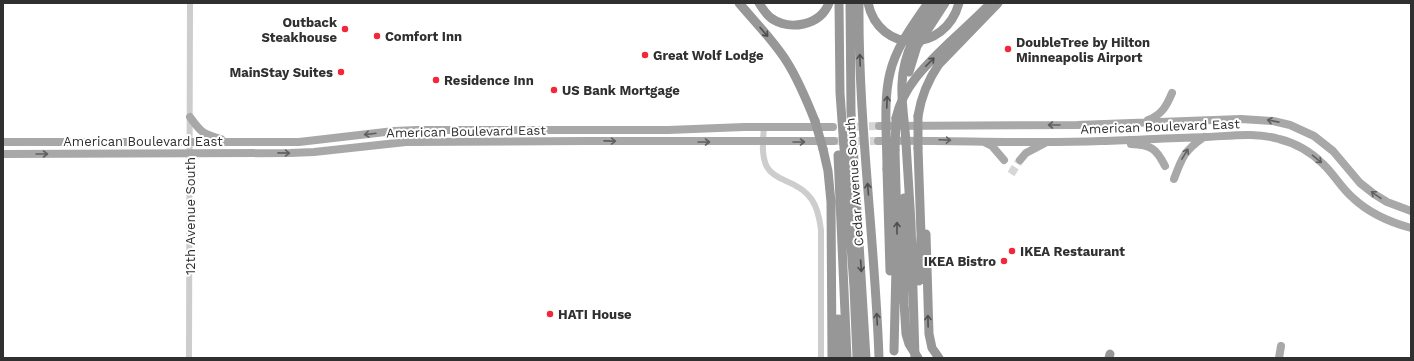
<svg xmlns="http://www.w3.org/2000/svg" width="1414" height="361" font-family="'Work Sans',sans-serif">
	<rect width="100%" height="100%" fill="#fff"/>
	<g fill="none" stroke-linecap="round" stroke-linejoin="round">
		<path stroke="#d6d6d6" stroke-width="8" stroke-dasharray="8 4" stroke-linecap="butt" d="M845 127 879 126
			M834 141H878
			M1011 174 1020 160"/>
		<path stroke="#cdcdcd" stroke-width="6" d="M764 127C763 139 761 156 767 167 771 174 779 178 786 181 811 191 818 204 821 230V358
			M189 358 190 3"/>
		<path stroke="#a8a8a8" stroke-width="8" d="M190 117C201 132 202 134 221 139
			M1148 120C1162 115 1167 105 1172 93
			M879 126 1077 125 1241 119 1273 121 1290 125 1314 136 1333 151 1360 183 1374 194 1387 202 1411 211
			M878 141C953 140 1027 144 1101 141 1137 140 1172 138 1207 137 1230 136 1256 132 1279 139 1295 143 1311 152 1323 164 1334 174 1341 188 1353 198 1369 213 1389 222 1411 228
			M3 142H299L394 131 417 130H668L744 127H833
			M984 142 992 146 1004 160
			M1131 144C1151 145 1156 148 1165 166
			M3 154 290 153 314 152 406 142 584 141H834
			M1020 160 1026 153 1045 143
			M1174 179C1182 157 1185 150 1204 137
			M1279 358 1281 346"/>
		<path stroke="#979797" stroke-width="9" d="M739 3C755 22 774 41 787 62 799 81 807 101 815 121
			M759 3C762 8 766 14 771 18 789 31 820 26 829 3
			M839 3 840 93 854 287 857 358
			M850 3 851 112 866 358
			M859 3C858 122 875 240 879 358
			M868 3C879 54 945 54 959 3
			M918 116C921 97 928 80 939 64L998 3
			M896 118C903 86 927 64 951 41 964 29 978 16 991 3
			M906 143 911 223 915 357
			M918 148 921 235 919 281
			M823 149 828 171 831 202 832 358
			M838 155 847 358
			M887 169 890 271
			M904 198V302
			M926 234 929 334 932 348 939 358
			M838 319V339L841 358
			M894 351 897 225 895 150
			M1109 358 1110 354"/>
		<path stroke="#979797" stroke-width="9" d="M909 72 917 46 945 3
			M918 116V148
			M815 121 823 149
			M906 143C905 123 901 103 902 84 903 53 918 27 937 3
			M895 150 896 118
			M887 169C887 140 883 100 890 73 896 47 913 25 928 3
			M904 302 906 334 909 344 918 358"/>
	</g>
	<defs><path id="oneway-shaft" d="M-6 0H5M1.5-3L5.5 0L1.5 3" fill="none" stroke-width="1.6" stroke-linecap="round" stroke-linejoin="round"/></defs>
	<g stroke="#4f4f4f">
		<use href="#oneway-shaft" transform="translate(764 32) rotate(49)"/>
		<use href="#oneway-shaft" transform="translate(860 60) rotate(-92)"/>
		<use href="#oneway-shaft" transform="translate(930 62) rotate(-45)"/>
		<use href="#oneway-shaft" transform="translate(887 102) rotate(-88)"/>
		<use href="#oneway-shaft" transform="translate(868 189) rotate(-94)"/>
		<use href="#oneway-shaft" transform="translate(897 228) rotate(-90)"/>
		<use href="#oneway-shaft" transform="translate(861 266) rotate(86)"/>
		<use href="#oneway-shaft" transform="translate(877 319) rotate(-93)"/>
		<use href="#oneway-shaft" transform="translate(928 321) rotate(-91)"/>
	</g>
	<g stroke="#606060">
		<use href="#oneway-shaft" transform="translate(1273 121) rotate(-169)"/>
		<use href="#oneway-shaft" transform="translate(1054 125) rotate(180)"/>
		<use href="#oneway-shaft" transform="translate(370 134) rotate(173)"/>
		<use href="#oneway-shaft" transform="translate(945 140) rotate(2)"/>
		<use href="#oneway-shaft" transform="translate(610 141) rotate(1)"/>
		<use href="#oneway-shaft" transform="translate(704 142)"/>
		<use href="#oneway-shaft" transform="translate(799 142)"/>
		<use href="#oneway-shaft" transform="translate(284 153) rotate(1)"/>
		<use href="#oneway-shaft" transform="translate(42 154)"/>
		<use href="#oneway-shaft" transform="translate(1185 154) rotate(-58)"/>
		<use href="#oneway-shaft" transform="translate(1317 159) rotate(39)"/>
		<use href="#oneway-shaft" transform="translate(1376 195) rotate(-145)"/>
	</g>
	<g fill="#f2273a" stroke="#fff" stroke-width="1.5">
		<circle cx="345" cy="29" r="4"/>
		<circle cx="377" cy="36" r="4"/>
		<circle cx="1008" cy="49" r="4"/>
		<circle cx="645" cy="55" r="4"/>
		<circle cx="341" cy="72" r="4"/>
		<circle cx="436" cy="80" r="4"/>
		<circle cx="554" cy="90" r="4"/>
		<circle cx="1012" cy="251" r="4"/>
		<circle cx="1004" cy="261" r="4"/>
		<circle cx="550" cy="314" r="4"/>
	</g>
	<g text-anchor="middle" stroke-width="4" stroke-linejoin="round" paint-order="stroke">
		<g font-size="13" font-weight="bold" fill="#303030" stroke="#fff" text-anchor="start">
			<text x="337" y="27" text-anchor="end">Outback<tspan x="337" dy="15">Steakhouse</tspan></text>
			<text x="385" y="41">Comfort Inn</text>
			<text x="1016" y="47">DoubleTree by Hilton<tspan x="1016" dy="15">Minneapolis Airport</tspan></text>
			<text x="653" y="60">Great Wolf Lodge</text>
			<text x="333" y="77" text-anchor="end">MainStay Suites</text>
			<text x="444" y="85">Residence Inn</text>
			<text x="562" y="95">US Bank Mortgage</text>
			<text x="1020" y="256">IKEA Restaurant</text>
			<text x="996" y="266" text-anchor="end">IKEA Bistro</text>
			<text x="558" y="319">HATI House</text>
		</g>
		<g font-size="13" fill="#303030" stroke="#fff">
			<text transform="translate(1160 126) rotate(-2)" y="5">American Boulevard East</text>
			<text transform="translate(466 131) rotate(-1)" y="5">American Boulevard East</text>
			<text x="143" y="146">American Boulevard East</text>
			<text transform="translate(854 182) rotate(-94)" y="5">Cedar Avenue South</text>
			<text transform="translate(190 216) rotate(-90)" y="5">12th Avenue South</text>
		</g>
	</g>
	<rect width="1414" height="361" fill="none" stroke="#303030" stroke-width="8"/>
</svg>
